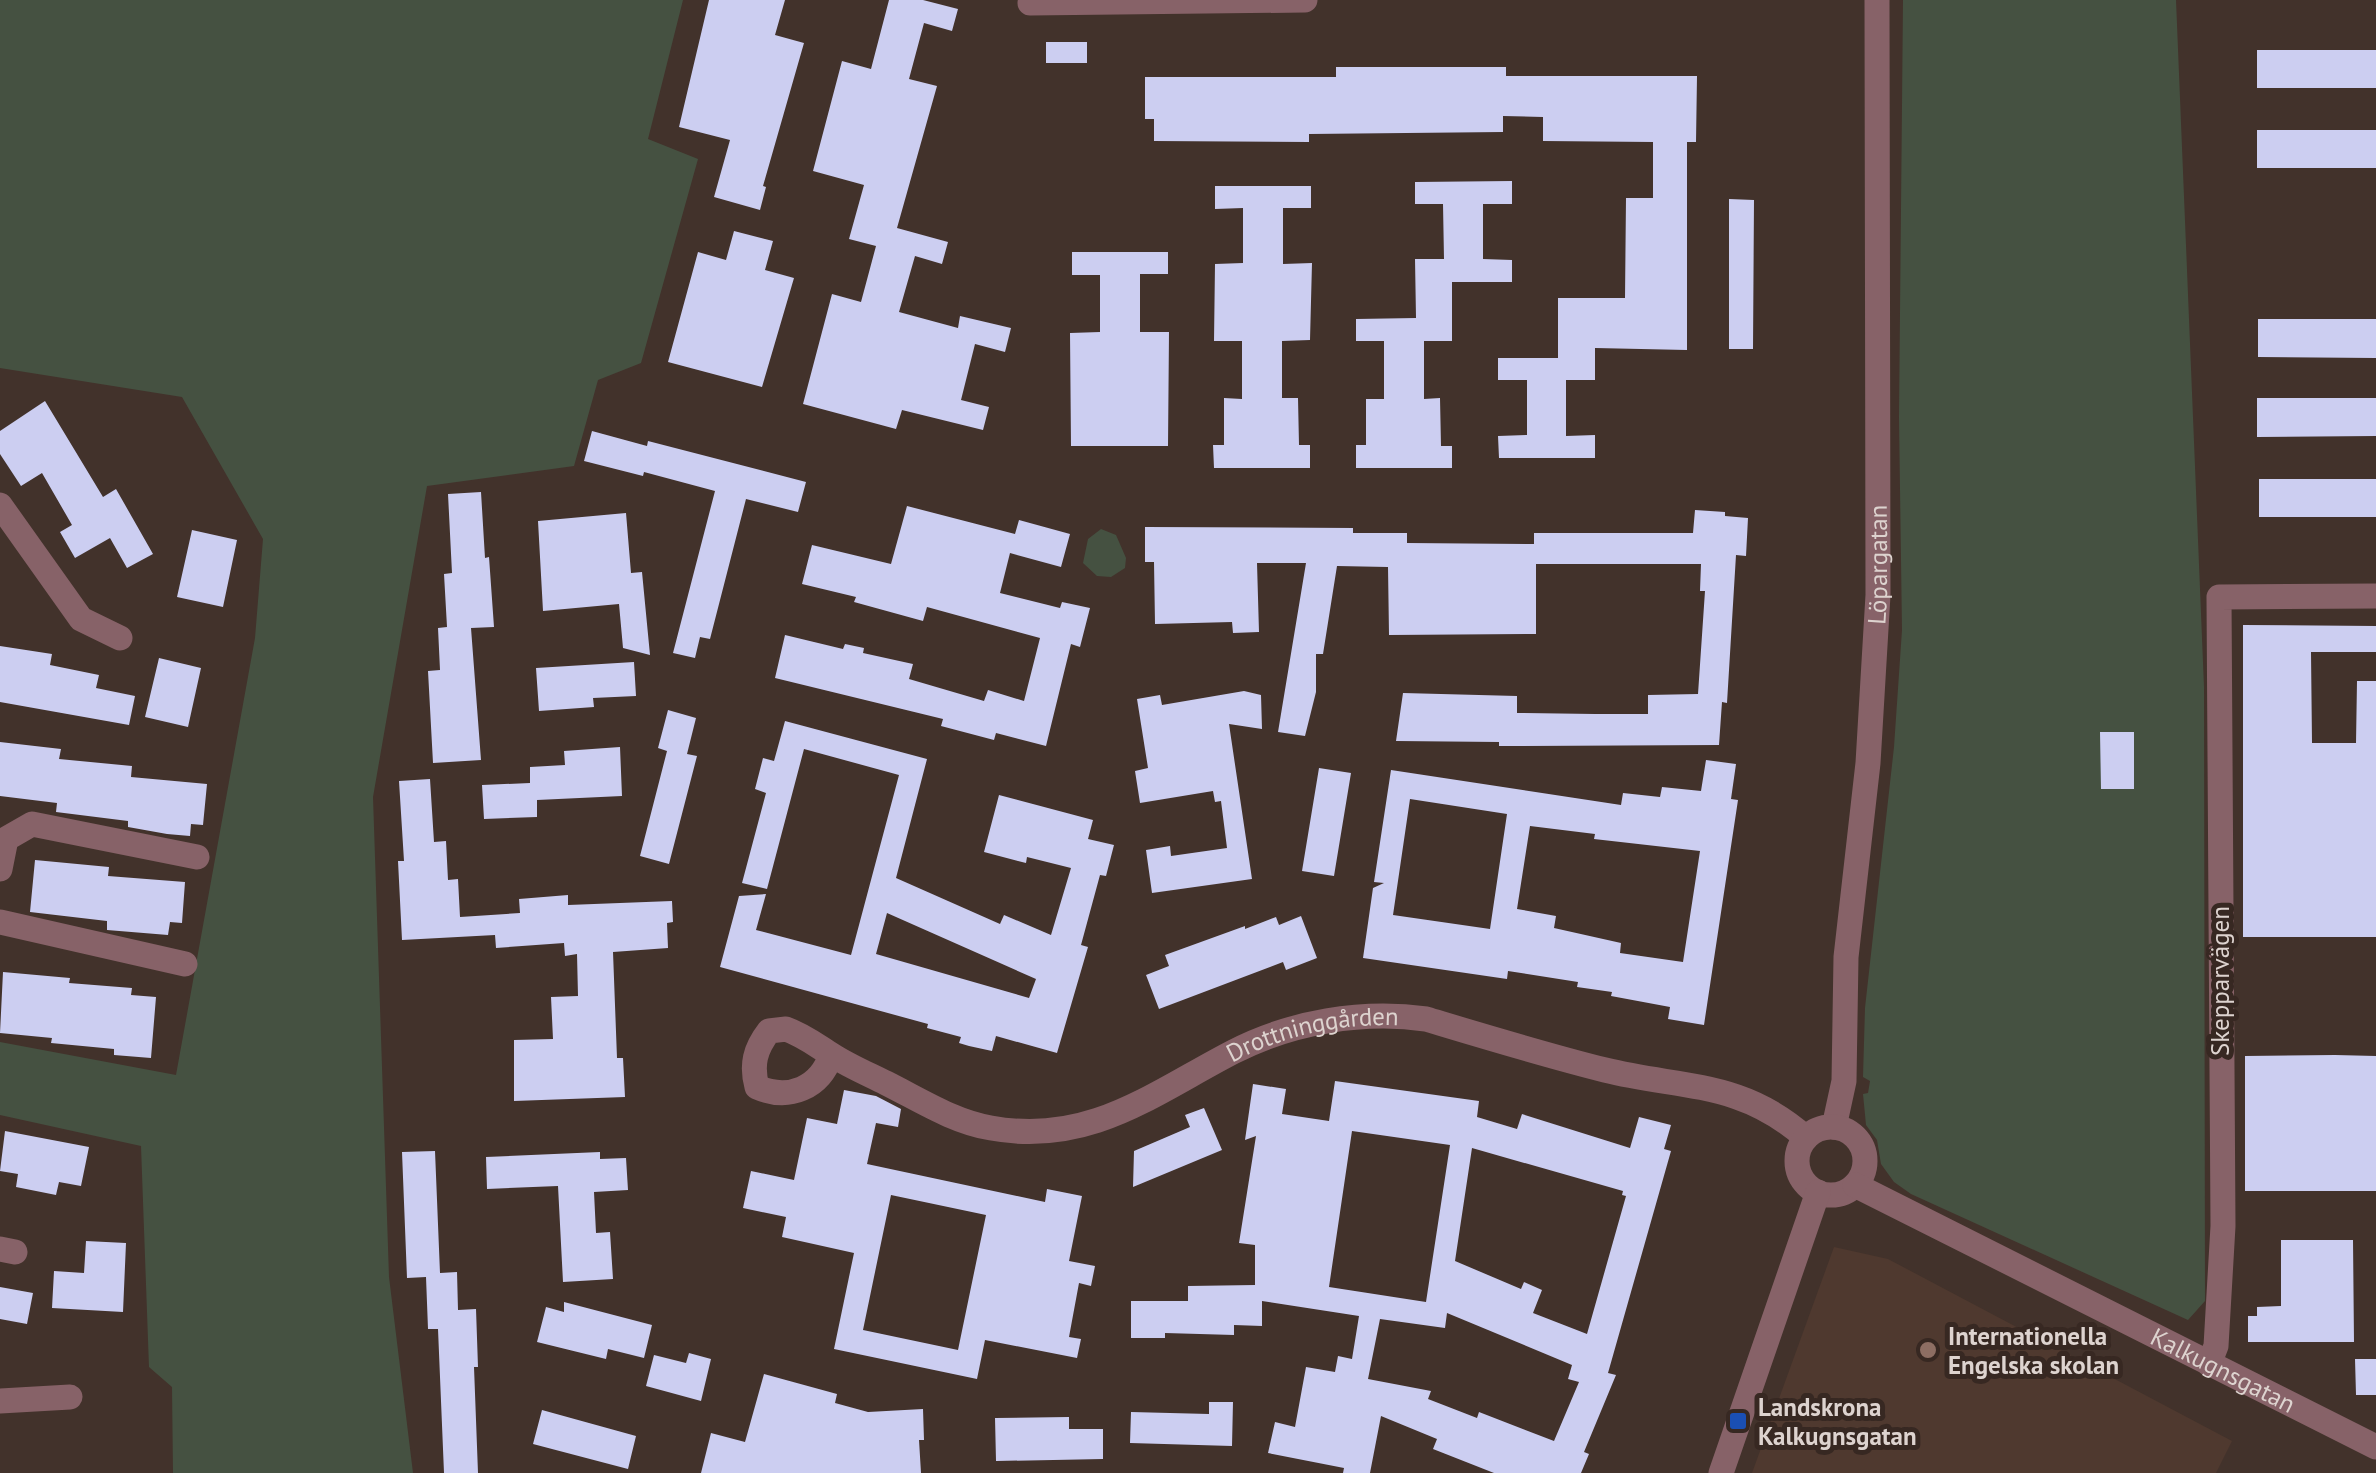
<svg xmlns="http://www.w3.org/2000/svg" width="2376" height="1473" font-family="'PT Sans',sans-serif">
	<rect width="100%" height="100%" fill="#42322b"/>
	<path fill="#4f392f" d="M1834 1247 1888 1259 2232 1441 2216 1473H1752Z"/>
	<path fill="#455141" d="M0 0H683L648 139 698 159 641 363 598 380 574 466 427 486 373 797 389 1277 413 1473H173L172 1387 149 1367 141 1146 0 1115V1042L176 1075 255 638 263 539 182 397 0 368Z
		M1903 0H2176L2204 687 2205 1301 2188 1320 1911 1194 1894 1182 1881 1164 1877 1140 1866 1125 1863 1094 1868 1093 1870 1081 1863 1077 1865 1008 1894 747 1902 630 1899 418Z
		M1101 529 1116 535 1126 558 1125 568 1111 577 1097 576 1083 563 1088 539Z"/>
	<path fill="#cccef1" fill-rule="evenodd" d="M709 0H785L775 35 804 43 763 186 766 187 760 210 714 197 730 140 679 127Z
		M889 0H923L958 9 952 31 924 23 909 79 937 86 897 228 948 242 942 264 915 256 899 312 958 328 960 316 1011 328 1005 352 975 344 961 400 989 407 983 430 902 410 896 429 803 404 832 294 861 302 876 246 849 239 864 185 813 171 842 61 871 69Z
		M1046 42H1087V63H1046Z
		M2257 50H2376V88H2257Z
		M1336 67H1506V76H1697L1696 142H1687V350L1595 348V380H1566V436L1595 435V458H1499L1498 436 1527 435V380H1498V358H1558V298H1625L1626 198H1653V142L1543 141V117L1503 116V132L1309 134V142L1154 141V119H1145V77H1336Z
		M2257 130H2376V168H2257Z
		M1512 181V204H1483V259L1512 260V282H1452V341H1424V399L1440 398 1441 446H1452V468H1356V445H1366V399H1384V341H1356V319L1416 318 1415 259H1444L1443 204H1415V182Z
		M1215 186H1311V208H1283V264L1312 263 1310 340 1282 341V398H1298L1299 445H1310V468H1214L1213 445H1224V398L1242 399V341H1214L1215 264 1243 263V208L1215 209Z
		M1729 199 1754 200 1753 349H1729Z
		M734 231 773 241 765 270 794 278 762 387 668 362 698 252 726 260Z
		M1072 252H1168V274H1140V332H1169L1168 446H1071L1070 333 1100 332V275H1072Z
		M2258 319H2376V358L2258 357Z
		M2257 398H2376V436L2257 437Z
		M45 401 103 497 116 489 153 554 127 568 110 538 75 558 60 532 72 525 42 473 21 486 0 454V431Z
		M592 431 647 446 648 441 806 482 798 512 746 499 710 639 700 637 695 658 673 653 715 491 644 472 643 476 584 461Z
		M2259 479H2376V517H2259Z
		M481 492 485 558 489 557 494 627 471 628 481 760 433 763 428 671 440 670 438 628 447 627 444 574 452 573 448 494Z
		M907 506 1015 534 1019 520 1070 534 1061 567 1010 553 1000 593 1060 608 1062 602 1090 608 1080 647 1071 644 1046 746 996 733 994 740 941 726 943 719 775 678 785 635 843 649 845 644 864 648 863 653 913 664 909 679 984 701 988 690 1024 701 1040 638 927 607 923 621 854 602 856 597 802 584 812 545 891 564Z
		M1695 510 1725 512V516L1748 518 1746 556 1736 555 1727 703 1722 702 1719 745 1499 746V742L1396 741 1403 693 1517 696V713L1595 714H1648V695L1698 694 1705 591H1700L1701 564H1536V634L1389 635 1388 567 1337 566 1323 654H1316V692L1305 736 1278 732 1306 563H1257L1259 632 1233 633 1232 622 1155 624 1154 562H1145V527L1353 528V533H1407V543L1534 544V533H1693Z
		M626 513 631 573 642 572 650 655 623 648 619 604 543 611 538 521Z
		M192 530 237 540 223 607 177 597Z
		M2243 625 2376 626V652H2311L2312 743H2356L2357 681H2376V937H2243Z
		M0 646 52 654 50 665 99 675 96 688 135 696 129 725 0 702Z
		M159 658 201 668 188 727 145 717Z
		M634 662 636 696 593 698 594 707 539 711 536 668Z
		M1244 691 1261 695 1262 729 1229 724 1252 879 1152 893 1146 850 1170 846 1171 856 1227 848 1221 801 1215 802 1213 791 1140 803 1135 771 1148 768 1137 699 1160 695 1162 705Z
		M668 710 696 718 687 754 697 756 669 864 640 856 667 751 658 748Z
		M785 721 927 759 896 878 1000 924 1004 915 1051 935 1071 868 1027 857 1026 863 984 852 999 795 1093 820 1088 839 1114 845 1106 876 1100 875 1081 945 1088 947 1057 1053 996 1036 992 1051 969 1046 959 1043 961 1037 927 1028 928 1024 720 967 739 896 766 894 756 930 851 955 899 775 804 749 767 889 742 883 766 793 755 789 763 758 774 761ZM887 913 1036 979 1029 998 876 954Z
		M2100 732H2134V789H2101Z
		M0 742 61 749 59 759 132 766 131 777 207 784 203 825 191 824 190 836 167 834 128 827V821L56 812 57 803 0 796Z
		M620 747 622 796 537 800V817L484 819 482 785 530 783V767L565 765 564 751Z
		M1706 760 1736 764 1731 799 1738 800 1704 1025 1668 1019 1670 1007 1611 996 1612 992 1577 987 1578 982 1508 971 1507 979 1363 958 1373 888 1384 883 1374 882 1391 770 1621 805 1623 793 1660 797 1662 787 1701 791ZM1410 799 1507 814 1490 929 1393 915ZM1530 826 1595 834 1594 839 1700 851 1683 962 1620 953 1621 943 1554 928 1556 916 1517 909Z
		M1319 768 1351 773 1334 876 1302 871Z
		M430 779 434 842 446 841 448 880 458 879 460 917 520 913 519 899 568 895V905L672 901 673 922 667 923 668 948 613 952 617 1058H623L625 1097 514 1101V1040L553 1039 551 997 578 996 577 954 565 956 564 943 496 948 495 935 402 940 398 861H404L399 781Z
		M35 860 109 867 108 876 185 882 182 923 170 922 168 935 107 930V921L30 912Z
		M1301 916 1317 958 1286 970 1283 962 1159 1009 1146 975 1169 966 1165 955 1245 926V929L1276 917 1279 925Z
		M3 972 70 978 69 983 132 988 131 995 156 997 151 1058 114 1055V1049L51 1043 52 1038 0 1033Z
		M2335 1055 2376 1056V1191H2245V1056Z
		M1335 1081 1479 1101 1477 1117 1517 1129 1522 1114 1630 1148 1639 1117 1671 1125 1664 1149 1671 1151 1608 1373 1616 1375 1584 1452 1589 1454 1581 1473H1494L1433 1449 1437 1439 1381 1416 1370 1473H1343L1344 1468 1268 1453 1275 1422 1295 1427 1306 1367 1335 1372 1338 1356 1352 1359 1359 1316 1262 1301V1326L1234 1325V1335L1165 1333V1338H1131V1301H1188V1286L1255 1285V1245L1239 1243 1256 1136 1245 1140 1253 1084 1286 1089 1282 1114 1329 1121ZM1352 1131 1450 1145 1426 1302 1329 1287ZM1472 1148 1623 1191 1622 1195 1626 1196 1587 1334 1533 1313 1542 1290 1524 1282 1521 1289 1455 1261ZM1447 1313 1572 1365 1568 1379 1579 1382 1554 1441 1479 1412 1477 1418 1428 1399 1431 1391 1368 1379 1380 1319 1445 1328Z
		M844 1090 876 1096 901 1109 898 1127 876 1123 867 1164 1045 1202 1047 1189 1082 1196 1069 1261 1095 1266 1091 1286 1079 1283 1069 1337 1081 1339 1077 1358 985 1340 977 1379 834 1349 854 1253 782 1237 786 1217 743 1208 751 1171 794 1180 807 1118 837 1124ZM891 1195 986 1215 958 1350 863 1330Z
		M1204 1108 1222 1150 1133 1187 1134 1151 1190 1127 1185 1115Z
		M5 1131 89 1147 81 1186 59 1182 56 1195 16 1187 18 1174 0 1171Z
		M435 1151 440 1273 457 1272 458 1310 476 1309 478 1367H474L478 1473H444L438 1329H428L426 1277 407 1278 402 1152Z
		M600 1152V1159L626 1158 628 1190 594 1192 596 1233 610 1232 613 1279 563 1282 558 1186 487 1189 486 1157Z
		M2281 1240H2353L2354 1342H2248V1316H2257V1307L2281 1306Z
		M86 1241 126 1243 123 1312 52 1308 54 1271 84 1273Z
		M0 1287 33 1293 27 1324 0 1319Z
		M564 1302 652 1325 644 1358 608 1349 606 1359 537 1342 546 1307 564 1312Z
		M689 1353 711 1359 701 1401 646 1386 654 1355 686 1363Z
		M2355 1359H2376V1395H2356Z
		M764 1374 837 1394 835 1403 868 1412 923 1409 924 1440H919L921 1473H701L711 1433 745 1442Z
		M1209 1402H1233L1232 1446 1130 1443 1131 1412 1209 1414Z
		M542 1410 636 1436 628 1469 533 1444Z
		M1069 1417V1429H1103V1459L996 1461 995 1418Z"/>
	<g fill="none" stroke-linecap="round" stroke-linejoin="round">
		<g stroke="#876268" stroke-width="25">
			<path d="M1030 3 1305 0"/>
			<path d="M0 505 81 619 120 638"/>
			<path d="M0 869 6 839 32 824 197 857"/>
			<path d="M0 922 185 964"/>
			<path id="s1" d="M831 1055C820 1088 789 1101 757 1087 751 1065 755 1049 769 1031L786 1029C803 1035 816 1045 832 1055 849 1066 868 1074 886 1083 920 1100 954 1122 991 1128 1089 1146 1152 1094 1233 1052 1291 1022 1362 1010 1426 1019 1486 1037 1545 1055 1605 1070 1682 1089 1741 1080 1806 1138"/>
			<path id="s2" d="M1834 1127 1844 1081 1846 957 1868 763 1878 595 1877 0"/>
			<circle cx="1831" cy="1161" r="34"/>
			<path id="s3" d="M1855 1185 2376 1447"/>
			<path d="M0 1249 15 1252"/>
			<path d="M2209 1364 2216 1346 2223 1226 2219 597 2376 596"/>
			<path d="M0 1401 70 1397"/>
			<path d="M1721 1473 1818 1192"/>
		</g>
	</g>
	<circle fill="#8d6e63" stroke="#372822" stroke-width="4" cx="1928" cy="1350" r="10"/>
	<rect fill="#1a4fb4" stroke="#372822" stroke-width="4" x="1728" y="1411" width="20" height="20" rx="5"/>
	<g text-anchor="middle" stroke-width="10" stroke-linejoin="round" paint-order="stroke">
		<g font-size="25" fill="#ddd3cf" stroke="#372822">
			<text dy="9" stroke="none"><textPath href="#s2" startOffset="565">Löpargatan</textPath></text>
			<text transform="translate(2220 981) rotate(-90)" y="9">Skepparvägen</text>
			<text dy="9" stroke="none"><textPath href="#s1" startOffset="740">Drottninggården</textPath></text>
			<text dy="9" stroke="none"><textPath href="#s3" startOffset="412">Kalkugnsgatan</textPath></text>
		</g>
		<g font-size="25" font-weight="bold" fill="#ddd3cf" stroke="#372822" text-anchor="start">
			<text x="1948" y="1345">Internationella<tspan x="1948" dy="29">Engelska skolan</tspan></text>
			<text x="1758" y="1416">Landskrona<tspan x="1758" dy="29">Kalkugnsgatan</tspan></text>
		</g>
	</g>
</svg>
